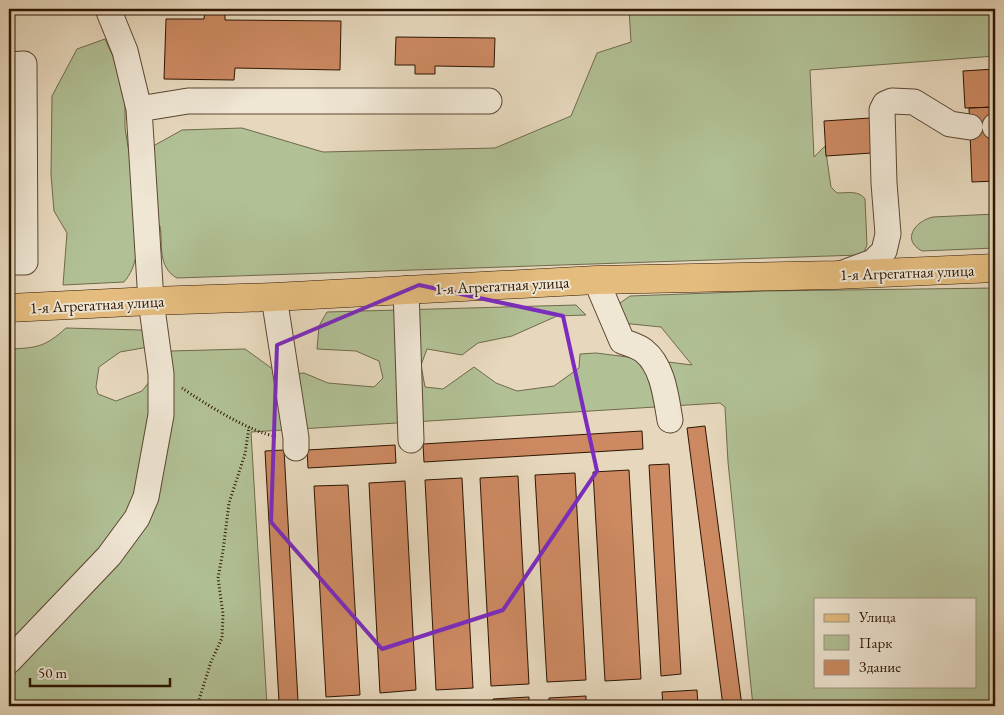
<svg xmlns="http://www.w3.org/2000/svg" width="1004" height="715" font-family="'EB Garamond',serif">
	<rect width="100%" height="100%" fill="#e7d8bd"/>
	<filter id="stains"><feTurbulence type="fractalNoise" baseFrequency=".004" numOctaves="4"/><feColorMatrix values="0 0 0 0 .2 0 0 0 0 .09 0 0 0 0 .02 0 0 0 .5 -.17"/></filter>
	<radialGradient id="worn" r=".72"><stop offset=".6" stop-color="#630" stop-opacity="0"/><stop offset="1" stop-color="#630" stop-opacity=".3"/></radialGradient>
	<path fill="#b1c095" stroke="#6f6a4b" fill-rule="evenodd" d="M629 9H995V56L810 70 814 157 825 146 831 187 837 193C847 193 859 190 865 199L867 245 864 252 859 255 177 278C157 267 163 244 160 226L139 227C137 246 138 266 124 282L63 285 67 233 54 211 51 175 52 96 77 49 105 39 125 83V128L130 159 182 130 242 128 323 152 495 148 571 116 597 53 631 42Z
		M995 214V248L922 251C901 240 915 221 933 217Z
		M995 288V706H753L728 462 725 407 720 403 251 432 267 706H9V349C37 348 45 347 66 328L141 330 154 346 120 352 99 367 96 387 98 394 116 401 142 391 157 372 171 351 245 349 281 375 304 373 328 383 374 387 383 378 379 361 356 351 317 349 319 326 327 312 576 305 586 315 557 316 512 336 478 343 462 355 427 349 421 365 425 387 443 389 474 367 496 383 517 391 554 386 579 368 580 354 596 353 692 365 661 327 621 323 620 303 630 296 765 291ZM815 599H975V686H815Z"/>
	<path fill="#cc8962" stroke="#2d1501" d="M205 9H225V20L341 21 340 70 235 68 234 80 164 79 166 19H204Z
		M396 37 495 38 494 67 435 66V74H415V65H395Z
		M995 69V107L965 108 963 71Z
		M994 107 995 181 972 182 969 108Z
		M870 118 872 153 826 156 824 121Z
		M705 426 742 706H723L687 428Z
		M642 431 643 449 424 462 423 444Z
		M395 445 396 463 308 468 307 450Z
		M284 450 298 701 279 702 265 451Z
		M669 464 681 674 661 676 649 465Z
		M629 470 641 679 605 681 593 472Z
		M575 473 586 680 547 682 535 475Z
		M518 476 529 684 491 686 480 478Z
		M462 478 473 688 436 690 425 480Z
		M405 481 416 690 380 693 369 483Z
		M348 485 360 695 326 697 314 486Z
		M697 690 698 706H663L662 692Z
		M586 696V706H549V698Z
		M529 697V706H493V699Z
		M641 701 642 706H606V703Z
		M472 703 473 706H438V705Z"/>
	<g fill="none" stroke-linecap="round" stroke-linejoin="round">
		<g stroke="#5c4630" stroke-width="27">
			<path id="minor" d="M9 65 24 64 25 262H9
				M139 109 188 101H489
				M995 127V126
				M846 272 873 262 884 251 888 234 884 183 882 110 885 104 892 101 914 102 950 124 970 127
				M596 280 622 341C629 344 638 346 644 351 663 366 666 397 670 420
				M406 289 411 440
				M274 297 296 438V448
				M9 661 109 556 137 518 146 497 161 415V374L151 301 139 109 125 51 108 9"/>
		</g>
		<g stroke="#2d1501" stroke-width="29">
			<path id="major" d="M9 308 151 301 274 297 596 280 836 275 995 268"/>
		</g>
		<path stroke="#2d1501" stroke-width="3" stroke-dasharray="1 2.5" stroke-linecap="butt" d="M182 388C202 402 253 434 276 436
			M197 705 217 706
			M197 706 211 662 222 638 223 614 218 578 223 551 229 503 245 454 249 427"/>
		<use href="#minor" stroke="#efe6d4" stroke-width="25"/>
		<use href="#major" stroke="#e4bc7e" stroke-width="28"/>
	</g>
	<path fill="none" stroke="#7b2cbf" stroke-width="4" stroke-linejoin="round" d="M419 285 563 316 597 471 503 610 382 649 271 522 277 345Z"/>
	<g text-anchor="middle" stroke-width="4" stroke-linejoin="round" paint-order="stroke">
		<g font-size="16" fill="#2d1501" stroke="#efe6d4">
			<text transform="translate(907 272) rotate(-2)" y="6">1-я Агрегатная улица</text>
			<text transform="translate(502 285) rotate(-3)" y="6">1-я Агрегатная улица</text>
			<text transform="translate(97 304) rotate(-3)" y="6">1-я Агрегатная улица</text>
		</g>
	</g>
	<rect width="1004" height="715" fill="none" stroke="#e7d8bd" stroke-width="30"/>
	<rect x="10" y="10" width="984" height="695" fill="none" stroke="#2d1501" stroke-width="2.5"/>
	<rect x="15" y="15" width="974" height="685" fill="none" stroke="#2d1501"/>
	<rect x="814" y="598" width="162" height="90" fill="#efe6d4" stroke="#a19280"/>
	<rect x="824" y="614" width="25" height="8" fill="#e4bc7e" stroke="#a19280"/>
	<text x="859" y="622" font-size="15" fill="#2d1501">Улица</text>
	<rect x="824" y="635" width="25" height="15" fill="#b1c095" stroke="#a19280"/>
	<text x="859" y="648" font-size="15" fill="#2d1501">Парк</text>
	<rect x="824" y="660" width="25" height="15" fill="#cc8962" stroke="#a19280"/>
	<text x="859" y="672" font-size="15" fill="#2d1501">Здание</text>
	<path d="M30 678v8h140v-8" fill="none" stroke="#2d1501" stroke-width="2.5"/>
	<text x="38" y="678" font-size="15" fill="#2d1501" stroke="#efe6d4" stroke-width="4" paint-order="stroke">50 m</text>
	<rect width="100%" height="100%" filter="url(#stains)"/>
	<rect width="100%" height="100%" fill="url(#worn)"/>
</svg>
